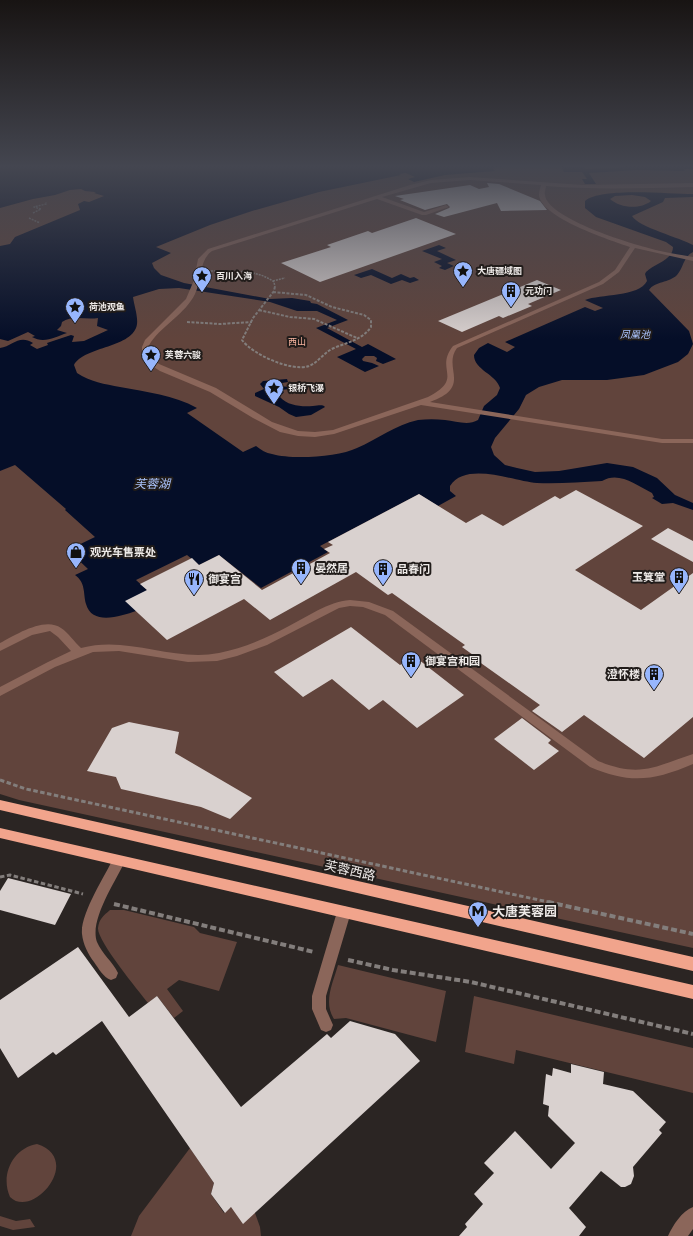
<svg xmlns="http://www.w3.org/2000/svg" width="693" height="1236" font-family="Lato,'Noto Sans SC',sans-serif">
	<rect width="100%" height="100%" fill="#2b2523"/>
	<path fill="#61443c" d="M0 166H693V948L19 800 0 794Z
		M110 910H124L194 927 200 933 237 942 219 991 179 980 167 989 183 1011 174 1018 157 996 148 1003C138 990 97 941 98 928 99 919 103 916 110 910Z
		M338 965 446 991 436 1042 346 1018 334 1019C323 1002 333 983 338 965Z
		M474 996 693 1048V1093L516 1050 514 1064 465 1052Z
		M37 1144C84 1159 33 1220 10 1197 0 1175 13 1148 37 1144Z
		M190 1148 214 1183 211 1194 224 1213 231 1207 255 1213 260 1227 261 1236H131L139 1216Z
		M0 1216 16 1221 30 1219 35 1227 13 1230 0 1226Z"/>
	<path fill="#050e28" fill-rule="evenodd" d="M0 166H515L495 167 496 168H492L495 171 445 175 414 182 408 179 415 177 406 173 399 174 401 175 319 192 252 211 210 225 156 247 171 253 152 263 154 268 161 275 184 283 270 299 292 298 310 301 311 303 317 304 348 320 327 328 362 347 368 344 396 359 383 364 376 361 377 358 374 356H365L362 359 363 361 372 363 379 366 365 372 337 357 356 349 316 328 337 320 317 311H297L270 302 179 288 159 289 133 297C134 305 138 316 137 324 134 348 84 346 74 365L77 373C90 382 105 384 120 387 146 392 174 395 197 408L187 413 243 452 256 446C261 450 266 453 272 454 293 460 338 457 357 448 378 439 395 425 418 420 427 419 436 419 445 420 456 421 468 426 478 420L484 406 497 395 500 388C496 374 474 370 474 355L479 348 488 343 507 352 515 347 505 342 585 307 595 311 603 308 585 300C600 294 639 297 647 281L645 274 646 272C654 264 673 260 673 247L666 242 596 217 585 208V201C601 187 669 194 693 194V197L665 198 663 202 632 216C638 227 681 238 693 245V252C683 257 684 267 677 275 669 283 655 281 649 290L689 331 693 344 688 354 678 362 644 375 607 380H562L539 387 526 395 519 409 495 438 491 447 494 455 505 465 517 468 535 472 559 471 607 463 633 467 657 478 675 495 693 503V510L673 503 662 504 652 498 654 497 652 493C636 485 619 471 602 481 580 482 558 484 537 483 513 481 466 461 450 486V491L456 496 438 506 419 494 320 546 328 552 261 588 219 555 199 565 187 555 136 580 147 590 136 611C121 616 92 626 86 604 83 593 86 583 75 575L88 569 68 550 95 537 65 510 66 509 15 465 0 471V348C13 346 19 334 33 343L30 345 37 349 48 345 47 343 71 335 74 336 72 342 84 341 108 330 97 326 98 318C86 320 72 315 62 322L61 326 57 330 67 333C55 337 44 344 32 337L35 336 28 332 8 341 0 339V246L10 244 15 237 80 210 78 204 84 201 89 202 104 196 94 193 96 192H95L85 191 81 189 70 190 55 195 33 199 0 208ZM632 195 645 197 651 201C640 210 620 208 610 199L615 196Z
		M561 166 584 167 586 169 615 168 627 166H693V169H684L685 171 637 170 589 173 596 184H585L582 179H587L582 172H564Z
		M439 245 446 248 437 251 456 260 447 263 454 266 445 270 439 268 442 266 434 262 442 259 422 251Z
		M372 269 392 278 401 274 410 278 414 277 419 280 410 283 402 280 391 284 371 275 361 278 354 275Z
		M287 379 288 382 276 384 278 386 290 387 289 389 281 390 284 392 280 397C288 406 302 407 313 406 318 406 322 404 325 407L311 415 296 417 289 414 279 407 255 396V393L264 389 260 384 263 381Z"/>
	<path fill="#d9d1cf" d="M487 183 499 184 540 201 547 210 501 211 497 203 444 217 435 214 449 208 450 207 447 204 425 210 400 200 404 199 395 196 470 185 479 189 489 187Z
		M416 218 456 234 320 282 281 263 331 247 327 245 368 231 372 233Z
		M537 280 561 290 528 304 532 306 503 318 499 316 462 332 438 321Z
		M576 490 643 526 575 570 641 610 693 573V717L644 758 584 715 562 732 532 711 540 705 478 661 480 660 462 647 465 645 392 593 388 595 356 572 270 620 244 599 167 640 125 601 147 590 140 584 192 558 199 565 219 555 262 590 330 553 324 549 333 545 328 542 419 494 466 523 482 514 503 526 555 496 560 499Z
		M668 528 693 541V562L651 539Z
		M351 627 400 665 414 656 464 695 417 728 383 700 369 710 332 679 303 697 274 672Z
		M522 718 551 740 548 743 559 751 534 770 494 739Z
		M129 722 179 732 175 753 252 798 230 819 201 807 121 789 116 777 87 771 112 728Z
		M8 878 71 894 55 925 0 910V891Z
		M78 947 129 1017 157 996 241 1107 327 1034 331 1038 350 1021 395 1034 420 1061 243 1224 231 1207 225 1213 211 1194 214 1183 102 1021 56 1055 53 1052 18 1078 0 1048V1000Z
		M571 1064 604 1072 603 1084 633 1091 666 1122 659 1130 662 1133 633 1167 634 1176 631 1184 625 1187H621L601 1171 569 1208 586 1227 579 1236H459L467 1227 465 1224 483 1204 474 1194 494 1173 484 1163 515 1131 551 1169 575 1143 548 1116 549 1106 543 1104 546 1074 552 1076 553 1068 571 1073Z"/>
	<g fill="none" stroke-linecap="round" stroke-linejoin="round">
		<path stroke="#837e7c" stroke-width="1.5" stroke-dasharray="2 1" stroke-linecap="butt" d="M33 213 41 209 34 207 46 204V202
			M29 218 40 223
			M211 271C231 271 257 269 274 282L275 287
			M273 281 285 278"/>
		<path stroke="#837e7c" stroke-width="2" stroke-dasharray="3 1.5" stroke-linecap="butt" d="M273 292 306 295 332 307 364 315 371 320V327C362 340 348 342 334 348 324 352 319 362 309 366 291 372 252 354 242 340L253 318 274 291 275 286
			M259 310 290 317 314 319 357 338
			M187 322 220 324 252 322"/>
		<path stroke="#837e7c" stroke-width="3" stroke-dasharray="4.5 2.5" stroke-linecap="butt" d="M0 780 26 789 553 903
			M0 877 10 875 83 894"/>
		<path stroke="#837e7c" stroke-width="4" stroke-dasharray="6 3" stroke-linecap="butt" d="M548 902 693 934
			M114 904 314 952
			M348 960 393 970 471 982 693 1034"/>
		<path fill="#8b665a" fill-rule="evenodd" d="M470 177 583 185 693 183V187C644 188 595 190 546 186 546 189 544 192 545 195 547 217 625 242 645 247 661 252 677 254 693 257V261L635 248 619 272 603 284 457 348C442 368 473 387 430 402L662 439H693V443H662L421 405 334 434 315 437 298 436 280 432 253 418 210 392 160 371 149 364 142 356V347L145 340 186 299 194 280 198 259 208 249 410 185 431 180ZM470 180 541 185C540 188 539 192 539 195 541 218 610 240 630 247L615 270 599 282 453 346C434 370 465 378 428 397L333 430 315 432 298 431 272 422 216 388 159 364 149 356 148 347 151 342C164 324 185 314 195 294 202 279 199 260 212 251L377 199 422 215H426L449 207 446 205 424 212 382 197 431 183Z
			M350 600 369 602 393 611 598 761C640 778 654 767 693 754V764C653 781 630 784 590 767L385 615 363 607 350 606 339 608 267 645 237 656 217 661 188 662 119 651 93 652 55 667 0 696V687L48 662 71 651 58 637 50 631 32 635 0 651V643C15 635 45 616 61 628 69 633 74 642 81 648 128 635 172 662 219 653 244 648 267 638 289 626 309 616 327 602 350 600Z
			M119 856 124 857 125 861C116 881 89 920 97 942 102 954 113 962 118 973L116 978 111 980C103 977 99 969 94 962 88 954 83 944 82 934 80 914 105 876 114 857Z
			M344 906 349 908 351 912 326 996V1009L333 1025 331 1030 326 1032 321 1030 312 1009V996L337 912 339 908Z
			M693 1207V1229L688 1236H668C673 1225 682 1211 693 1207Z"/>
		<path fill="#f1a48c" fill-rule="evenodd" d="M0 800 693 957V971L0 810Z
			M0 828 693 985V999L0 838Z"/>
	</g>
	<linearGradient id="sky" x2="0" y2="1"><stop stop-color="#181413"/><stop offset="0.49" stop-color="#444650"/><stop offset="1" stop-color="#444650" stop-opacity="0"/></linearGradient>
	<rect width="693" height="339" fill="url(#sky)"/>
	<defs>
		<g id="sight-pin" transform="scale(1)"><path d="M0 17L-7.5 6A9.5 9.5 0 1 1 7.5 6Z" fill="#97b6fd" stroke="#211c1a"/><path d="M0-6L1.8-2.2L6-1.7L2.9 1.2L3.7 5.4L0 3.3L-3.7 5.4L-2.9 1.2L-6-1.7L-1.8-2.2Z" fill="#111"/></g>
		<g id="building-pin" transform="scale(1)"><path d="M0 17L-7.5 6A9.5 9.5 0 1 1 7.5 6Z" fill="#97b6fd" stroke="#211c1a"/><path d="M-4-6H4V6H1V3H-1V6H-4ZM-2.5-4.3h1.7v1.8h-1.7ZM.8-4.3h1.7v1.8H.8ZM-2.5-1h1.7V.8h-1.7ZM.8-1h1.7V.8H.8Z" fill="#111"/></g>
		<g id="shop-pin" transform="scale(1)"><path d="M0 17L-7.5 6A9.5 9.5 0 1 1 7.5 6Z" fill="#97b6fd" stroke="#211c1a"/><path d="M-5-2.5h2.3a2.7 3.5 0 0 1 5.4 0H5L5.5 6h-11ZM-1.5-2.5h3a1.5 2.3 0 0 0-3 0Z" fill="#111"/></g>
		<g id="restaurant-pin" transform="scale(1)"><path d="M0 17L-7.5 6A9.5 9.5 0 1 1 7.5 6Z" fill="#97b6fd" stroke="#211c1a"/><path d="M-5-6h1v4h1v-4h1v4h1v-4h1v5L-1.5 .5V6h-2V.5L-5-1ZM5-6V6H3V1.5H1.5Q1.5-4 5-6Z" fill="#111"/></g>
		<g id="metro-pin" transform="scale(1)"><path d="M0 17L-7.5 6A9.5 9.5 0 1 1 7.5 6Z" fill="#97b6fd" stroke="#211c1a"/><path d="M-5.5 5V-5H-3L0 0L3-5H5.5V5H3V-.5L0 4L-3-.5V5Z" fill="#111"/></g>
	</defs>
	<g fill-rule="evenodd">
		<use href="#sight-pin" x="463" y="271"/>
		<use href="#sight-pin" x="202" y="276"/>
		<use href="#building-pin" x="511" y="291"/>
		<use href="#sight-pin" x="75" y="307"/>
		<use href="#sight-pin" x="151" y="355"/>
		<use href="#sight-pin" x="274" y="388"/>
		<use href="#shop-pin" x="76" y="552"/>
		<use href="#building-pin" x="301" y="568"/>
		<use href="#building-pin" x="383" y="569"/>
		<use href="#building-pin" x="679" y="577"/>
		<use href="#restaurant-pin" x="194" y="579"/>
		<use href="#building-pin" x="411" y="661"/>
		<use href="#building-pin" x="654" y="674"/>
		<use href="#metro-pin" x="478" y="911"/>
	</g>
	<g text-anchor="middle" stroke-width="4" stroke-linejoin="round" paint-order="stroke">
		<g font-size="9" font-weight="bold" fill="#eeeae8" stroke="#211c1a" text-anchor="start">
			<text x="477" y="274">大唐疆域图</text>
			<text x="216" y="279">百川入海</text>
			<text x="525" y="294">元功门</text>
			<text x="89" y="310">荷池观鱼</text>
			<text x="165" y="358">芙蓉六骏</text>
			<text x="288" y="391">银桥飞瀑</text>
		</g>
		<g font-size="9" fill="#f8b49f" stroke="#211c1a">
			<text x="297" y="345">西山</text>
		</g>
		<g font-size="10" font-style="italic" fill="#aac3fc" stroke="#211c1a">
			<text x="635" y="338">凤凰池</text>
		</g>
		<g font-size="11" font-weight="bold" fill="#eeeae8" stroke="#211c1a" text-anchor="start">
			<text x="90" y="556">观光车售票处</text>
			<text x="315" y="572">晏然居</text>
			<text x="397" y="573">品春门</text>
			<text x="665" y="581" text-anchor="end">玉箕堂</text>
			<text x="208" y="583">御宴宫</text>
			<text x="425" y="665">御宴宫和园</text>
			<text x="640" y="678" text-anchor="end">澄怀楼</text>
		</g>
		<g font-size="12" font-style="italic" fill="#aac3fc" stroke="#211c1a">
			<text x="152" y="488">芙蓉湖</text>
		</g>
		<g font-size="13" fill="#eeeae8" stroke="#211c1a">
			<text transform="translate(350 870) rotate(13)" y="5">芙蓉西路</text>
		</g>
		<g font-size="13" font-weight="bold" fill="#eeeae8" stroke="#211c1a" text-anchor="start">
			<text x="492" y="916">大唐芙蓉园</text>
		</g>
	</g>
</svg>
